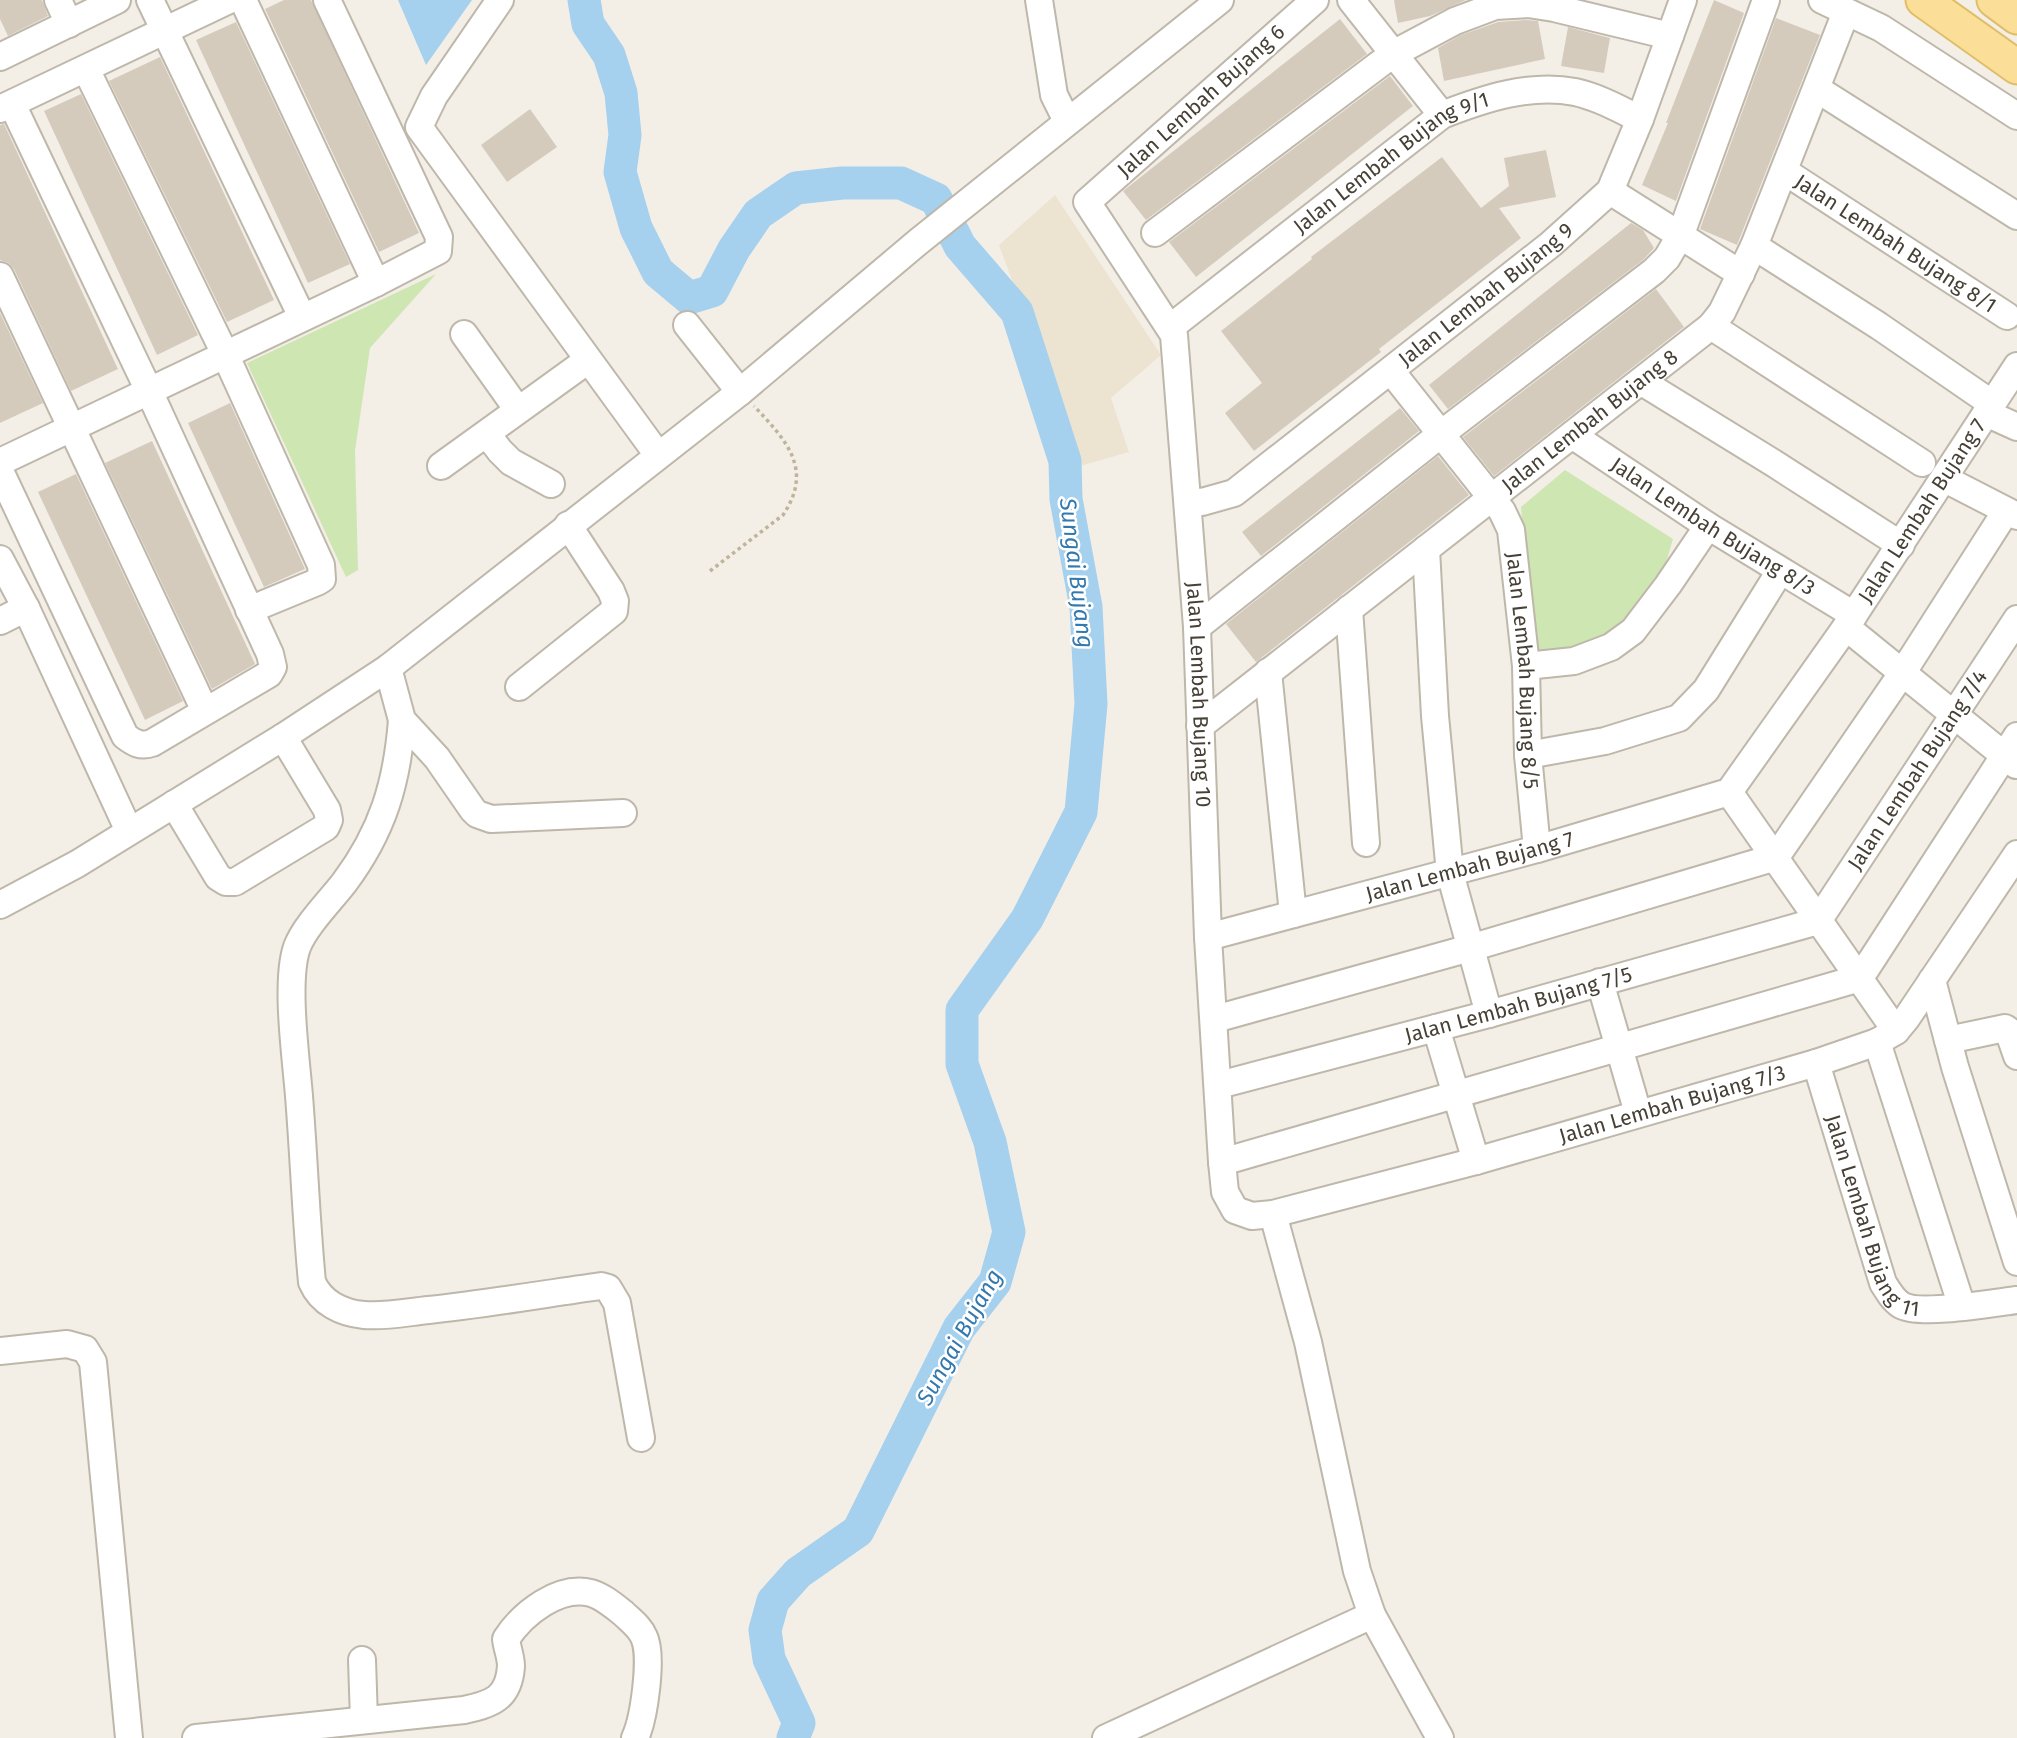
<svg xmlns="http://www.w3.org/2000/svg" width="2017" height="1738" font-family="'Fira Sans',sans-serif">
	<rect width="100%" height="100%" fill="#f3efe7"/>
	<path fill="#ece4d1" d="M1055 195 1161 355 1111 398 1129 452 1080 466 999 245Z"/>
	<path fill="#cee6b1" d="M436 274 370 348 355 451 358 570 346 577 247 363Z
		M1565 470 1673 539 1666 563 1605 645 1533 653 1521 507Z"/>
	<path fill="#a5d0ee" d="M398 0H472L426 65Z"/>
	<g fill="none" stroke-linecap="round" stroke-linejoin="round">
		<path stroke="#a5d0ee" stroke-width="33" d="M584 0 588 24 609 55 621 93 625 135 620 172 636 228 658 272 689 298 712 291 734 249 758 214 796 188 842 183H901L936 199 960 246 1017 312 1065 461 1066 499 1086 607 1091 704 1081 812 1027 919 962 1010V1064L990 1142 1009 1232 995 1282 959 1328 858 1531 798 1573 773 1601 765 1630 769 1659 799 1723 793 1738"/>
	</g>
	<path fill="#d4cbbd" d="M0 0H42L48 16 8 36 0 19Z
		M284 0H311L419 233 379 252 265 9Z
		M1394 0H1466L1430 16 1398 23Z
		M1714 0 1744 13 1676 201 1642 185 1668 123H1666Z
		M1776 18 1820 35 1737 245 1700 229Z
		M1340 19 1367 54 1146 220 1123 191Z
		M1527 20 1538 21 1545 59 1444 81 1438 48 1461 35 1498 22Z
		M236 22 350 264 308 283 196 40Z
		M1568 27 1610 38 1604 73 1561 66Z
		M160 57 274 300 227 322 109 81Z
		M1390 76 1413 106 1196 277 1169 242Z
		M81 94 198 335 157 355 44 111Z
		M530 109 557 147 507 182 481 145Z
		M4 124 118 369 71 391 14 269 8 263 0 260V125Z
		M1546 150 1556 197 1499 208 1521 238 1379 349 1381 352 1254 451 1225 413 1262 383 1221 331 1312 259 1311 257 1442 157 1481 208 1509 186 1504 158Z
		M1631 223 1643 230 1654 248 1644 259 1448 409 1429 385Z
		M1656 289 1684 327 1494 476 1463 437Z
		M0 313 43 403 0 423Z
		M230 403 305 569 264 587 188 423Z
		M1400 408 1419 431 1261 556 1242 532Z
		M152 441 255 664 212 689 105 463Z
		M1438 456 1469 495 1256 662 1226 624Z
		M76 474 183 701 145 720 38 492Z"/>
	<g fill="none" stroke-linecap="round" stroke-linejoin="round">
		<g stroke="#beb7aa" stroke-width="30">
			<g id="minor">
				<path d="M58 0 69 24"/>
				<path d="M150 0 302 317"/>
				<path d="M243 0 376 283"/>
				<path d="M500 0 434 96 419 127 658 455"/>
				<path d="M1039 0 1054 95 1067 121"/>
				<path id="s1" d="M1315 0 1087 202 1174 335 1197 627 1208 937 1222 1162 1225 1192 1235 1210 1252 1216 1273 1214 1476 1161 1816 1063 1877 1042 1896 1031 1906 1019 2017 854"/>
				<path d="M1351 0 1442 115"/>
				<path d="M1822 0 1881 28 2017 116"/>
				<path d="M0 57 117 0"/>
				<path d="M86 69 225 354 321 565 322 579 317 582 249 610"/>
				<path d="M1817 89 2017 216"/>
				<path d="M0 109 229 0"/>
				<path id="s2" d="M1784 171 2007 316"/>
				<path d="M1610 191 1741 274"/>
				<path d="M1155 233 1393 54 1455 21 1495 6 1528 4 1554 8 1670 36"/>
				<path d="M1754 246 1879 326 1991 403"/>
				<path d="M0 276 205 711"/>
				<path d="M687 325 740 392"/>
				<path d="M1711 326 1922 463"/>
				<path id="s3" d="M1171 327 1442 115C1483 99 1530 83 1575 92 1598 97 1619 109 1640 119"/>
				<path d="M464 334 518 410"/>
				<path id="s4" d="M1391 371 1502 511 1511 530 1526 666 1528 755 1537 849"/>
				<path d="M1642 382 1775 464 1901 545"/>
				<path d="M1986 413 2017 427"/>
				<path d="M487 434 500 451 511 462 551 484"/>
				<path id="s5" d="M1572 435 1708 526 1854 615"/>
				<path d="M0 462 376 283 438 251 439 237 327 0"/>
				<path d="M441 466 588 360"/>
				<path d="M0 471 125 736C134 743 141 747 152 743L269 674 273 667 270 654 149 391 12 104"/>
				<path d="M1945 479 2017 516"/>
				<path id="s6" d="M1188 501 1202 502 1234 493 1551 244 1610 191 1640 119 1683 0"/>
				<path d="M1426 549 1435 716 1450 873 1489 1014"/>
				<path d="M0 559 26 608 129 831"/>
				<path d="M1349 609 1366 843"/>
				<path d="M0 621 26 608"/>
				<path d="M1197 627 1441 434 1654 271 1667 258 1681 234 1766 0"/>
				<path d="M1846 627 2016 765"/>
				<path d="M1526 666 1574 661 1611 647 1633 631 1668 585 1708 526"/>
				<path d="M388 668 402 720 437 758 473 810 477 814 491 819 623 813"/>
				<path d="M1268 672 1293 914"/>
				<path d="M519 687 614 611 615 601 611 591 568 525"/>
				<path d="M402 720C397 783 383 831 344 883 330 901 305 926 297 947 285 981 296 1058 299 1096 304 1158 306 1220 312 1282 321 1303 342 1313 364 1315 385 1317 408 1312 429 1310 486 1304 544 1294 601 1286L608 1288 617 1303 641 1438"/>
				<path id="s7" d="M1200 726 1711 326 1722 312 1754 246 1846 12"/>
				<path d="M1528 755 1605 741 1679 718 1706 690 1780 571"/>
				<path d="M1729 792 1896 1031"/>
				<path d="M174 804 218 877 226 882H235L326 827 329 820 327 810 283 737"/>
				<path d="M0 905 77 864 283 737 388 668 740 392 918 242 1220 0"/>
				<path id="s8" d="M1208 937 1537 849 1729 792 1846 627 2017 366"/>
				<path d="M1932 980 1955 1067 2017 1262"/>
				<path d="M1600 982 1638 1113"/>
				<path d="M1215 1019 1470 948 1776 857 1903 672 2006 511"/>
				<path d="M1436 1028 1476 1161"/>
				<path d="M1948 1040 2005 1028 2008 1030 2017 1056"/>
				<path d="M1877 1042 1962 1307"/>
				<path id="s9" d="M1816 1063 1883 1283C1888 1291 1893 1300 1901 1305 1919 1316 1993 1303 2017 1300"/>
				<path id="s10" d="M1219 1085 1489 1014 1818 921 2017 619"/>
				<path d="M1222 1162 1860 978 2017 736"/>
				<path d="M1273 1214 1308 1342 1357 1571 1372 1615 1440 1738"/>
				<path d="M0 1351 67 1344 85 1349 93 1362 129 1738"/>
				<path d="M362 1660 364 1720"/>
				<path d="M196 1738 464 1710C491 1704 509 1699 511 1666 511 1657 507 1648 506 1639 523 1613 559 1585 591 1593 602 1596 614 1606 623 1613 630 1620 640 1627 644 1637 653 1656 644 1719 635 1738"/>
				<path d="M1106 1738 1372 1615"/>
			</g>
		</g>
		<g stroke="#e0bd68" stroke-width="37">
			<path id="major" d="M1923 0 2017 67
				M1994 0 2017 17"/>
		</g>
		<path stroke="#bfb39b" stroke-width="3.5" stroke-dasharray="3.5 3.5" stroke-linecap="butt" d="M710 571 783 515C814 469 786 440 754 406"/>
		<use href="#minor" stroke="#fff" stroke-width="26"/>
		<use href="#major" stroke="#fbdf98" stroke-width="33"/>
	</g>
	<g text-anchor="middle" stroke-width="5" stroke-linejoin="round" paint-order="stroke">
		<g font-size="21" fill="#464036" stroke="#fff">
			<text transform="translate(1201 101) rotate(-42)" y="7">Jalan Lembah Bujang 6</text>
			<text dy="7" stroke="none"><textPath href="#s3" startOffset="276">Jalan Lembah Bujang 9/1</textPath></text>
			<text dy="7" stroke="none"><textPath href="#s2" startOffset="133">Jalan Lembah Bujang 8/1</textPath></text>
			<text dy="7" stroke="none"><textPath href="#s6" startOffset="368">Jalan Lembah Bujang 9</textPath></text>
			<text dy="7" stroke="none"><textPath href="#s7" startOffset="495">Jalan Lembah Bujang 8</textPath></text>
			<text dy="7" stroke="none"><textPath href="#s8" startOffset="882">Jalan Lembah Bujang 7</textPath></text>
			<text dy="7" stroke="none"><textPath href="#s5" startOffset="168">Jalan Lembah Bujang 8/3</textPath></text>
			<text dy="7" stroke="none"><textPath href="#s4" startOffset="341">Jalan Lembah Bujang 8/5</textPath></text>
			<text dy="7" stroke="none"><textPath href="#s1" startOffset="824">Jalan Lembah Bujang 10</textPath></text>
			<text dy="7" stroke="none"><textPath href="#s10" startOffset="802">Jalan Lembah Bujang 7/4</textPath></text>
			<text dy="7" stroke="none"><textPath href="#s8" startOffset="271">Jalan Lembah Bujang 7</textPath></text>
			<text dy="7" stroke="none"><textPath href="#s10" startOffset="310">Jalan Lembah Bujang 7/5</textPath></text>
			<text dy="7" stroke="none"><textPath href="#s1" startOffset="1796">Jalan Lembah Bujang 7/3</textPath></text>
			<text dy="7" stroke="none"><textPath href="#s9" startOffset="166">Jalan Lembah Bujang 11</textPath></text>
		</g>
		<g font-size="23" font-style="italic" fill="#3379ae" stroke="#fff">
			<text transform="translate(1077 573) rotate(83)" y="8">Sungai Bujang</text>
			<text transform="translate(959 1337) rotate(-61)" y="8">Sungai Bujang</text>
		</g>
	</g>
</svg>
